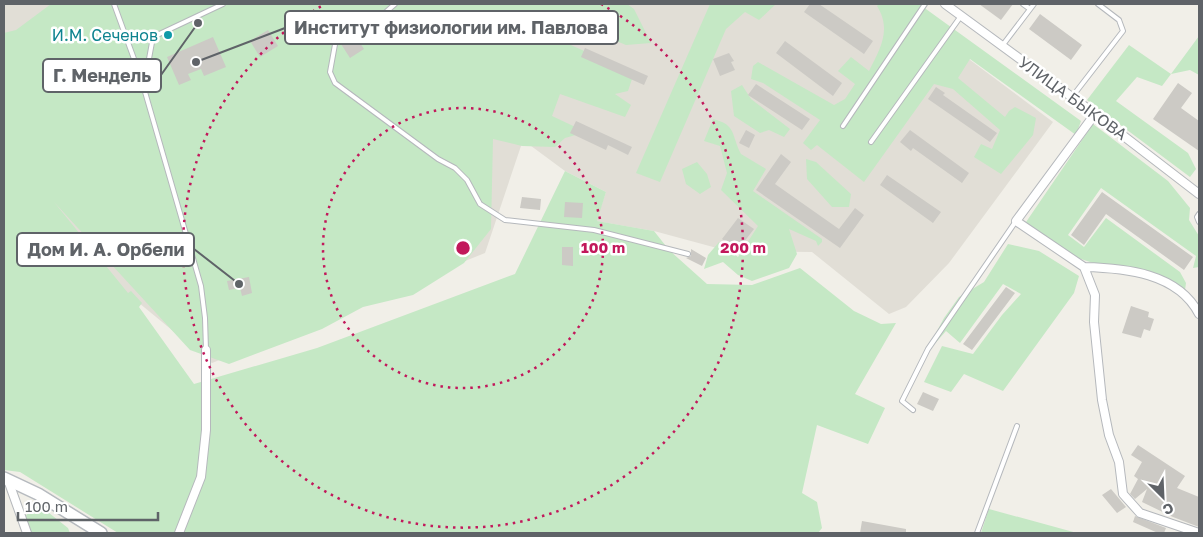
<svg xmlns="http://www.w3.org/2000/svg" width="1203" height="537" font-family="'Golos Text',sans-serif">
	<rect width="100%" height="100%" fill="#f1efe8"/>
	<path fill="#e1ded6" d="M4 4H895L1053 122 949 263 906 307 889 314 812 252 728 251 654 231 596 221 606 192 565 171 523 140 485 253 212 363 4 192Z"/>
	<path fill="#c5e8c5" d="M51 4H627L634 9 651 43 626 45 572 23 564 42 634 73 628 91 615 94 631 105 625 117 560 94 552 116 586 132 565 138 555 147 522 146 493 139 491 229 464 263 413 295 363 307 322 329 229 364 190 350 54 202 128 293 131 291 142 303 139 307 194 384 317 348 515 274 565 171 606 192 597 221 654 231 669 250 707 284 752 285 800 268 854 311 881 324 896 323 855 394 885 408 868 444 817 425 802 493 817 502 822 528 818 533H118L20 472 4 470V33L16 30Z
		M710 4H776L759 20 745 12 726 29 660 182 636 173Z
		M879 4H919L1081 121 1076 135 970 59 958 78 1005 117 1009 111 1015 107 1036 118 1033 135 1001 174 974 157 981 144 992 149 1000 130 953 89 934 84 864 182 817 145 811 150 803 143 820 120 763 83 751 79 753 66 758 62 834 105 845 99 855 84 838 71 851 57 869 71C880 49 892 30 877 6Z
		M1199 36V75L1190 70 1171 74 1162 86 1137 77 1116 101 1188 153 1196 169 1190 177 1087 100 1129 45 1171 74Z
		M742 85 751 99 790 129 784 137 769 130 760 133 734 116 731 91Z
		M713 119C737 125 731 135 741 154L766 169 753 191 822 239V242L818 246 816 241 789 229 797 254 789 268 752 281 738 275 723 262 704 269 708 255 719 242 738 257 758 226 721 190 727 173 720 146 704 141Z
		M1093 124 1168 181 1190 208 1189 220 1199 236V267L1193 268 1196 256 1101 188 1068 235 1084 247 1106 218 1180 272 1186 283 1185 290 1163 277 1132 267 1093 263 1075 257 1058 244 1024 225Z
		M806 159 816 162 851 194 849 207H832L807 179Z
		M697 162 707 174 711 187 700 194 686 184 682 169Z
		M1008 244 1039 251 1079 276 1074 293 1003 391 964 374 951 392 924 382 942 346 973 354 1002 315 1021 294 1003 284 960 343 946 331 931 348 930 344 944 318 959 297 984 282Z
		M39 505 68 528 70 533H29L25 516Z
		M989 508V509L1077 533H981Z"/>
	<path fill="#cccac5" d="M810 4H819L873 41 864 54 804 12Z
		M979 4H1013L1001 20Z
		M1040 14 1082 45 1071 60 1029 29Z
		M268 30 278 46 260 57 250 41Z
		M355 35 364 49 350 58 341 44Z
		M213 37 226 67 204 76 201 69 188 74 191 80 179 85 167 57Z
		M785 41 842 83 833 96 776 53Z
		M585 48 648 76 644 85 581 57Z
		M729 53 734 61 731 62 735 70 720 76 713 59Z
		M1178 83 1192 93 1181 108 1199 121V151L1153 119Z
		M756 84 810 119 802 130 748 95Z
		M936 87 945 93 943 95 997 133 990 142 928 99Z
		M576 121 632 147 628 155 608 145 606 150 570 133Z
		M746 130 755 135 749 148 739 143Z
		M910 130 969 173 962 183 913 148 911 151 900 142Z
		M781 154 791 162 775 184 839 229 855 208 864 215 840 248 756 190Z
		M887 175 941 212 933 223 880 185Z
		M1102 192 1193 257 1184 270 1106 214 1084 245 1071 235Z
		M522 197 541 199 540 210 520 208Z
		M565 202 583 203 582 218 564 217Z
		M738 218 754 229 737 251 722 239Z
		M562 247H573V266L562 265Z
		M691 249 706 258 702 266 686 258 691 256Z
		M249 277 252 293 242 296 240 288 229 290 227 281Z
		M1006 287 1015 293 972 350 963 344Z
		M1131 306 1149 312 1148 317 1154 319 1150 331 1144 329 1141 338 1122 333Z
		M923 392 939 399 933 411 917 404Z
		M1138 445 1185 476 1177 488 1199 497V527L1173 517 1142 502 1147 489 1135 499 1130 494 1138 479 1134 476 1142 462 1131 455Z
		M1111 489 1126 507 1117 513 1102 495Z
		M1135 516 1166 528 1164 533H1158L1133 522Z
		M862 521 906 529V533H860Z"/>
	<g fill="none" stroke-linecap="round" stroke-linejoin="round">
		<g stroke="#b5b8bc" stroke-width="6">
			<path id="service" d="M114 4 141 78 201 286 205 318 206 350
				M395 4 378 19 364 27 353 28 336 39 330 72 335 83 438 159 455 168 467 180 480 204 505 220 594 230 688 254
				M1023 4 1030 9
				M1002 46 1034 4
				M144 86 153 37 223 4
				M1072 97 1123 31 1119 20 1098 4
				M843 126 925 4
				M871 142 961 16
				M1199 214 1197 217 1199 222
				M913 410 902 401 928 349 1016 221
				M977 533 1017 426"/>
		</g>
		<g stroke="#b5b8bc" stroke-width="10">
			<path id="minor" d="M945 4 1095 114 1199 194
				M1084 267 1095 295 1094 322 1102 400 1109 435 1119 462 1123 494 1140 513 1199 533
				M1084 267 1016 221 1095 114
				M1084 267C1125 268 1178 273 1199 314
				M8 480 27 533
				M179 533 201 477 206 430V350"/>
		</g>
		<g stroke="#b6babf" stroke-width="14">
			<path id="secondary" d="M4 478 38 494 101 533"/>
		</g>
		<use href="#service" stroke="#fff" stroke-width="4"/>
		<use href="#minor" stroke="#fff" stroke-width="8"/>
		<use href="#secondary" stroke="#fff" stroke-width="11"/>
	</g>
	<g fill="none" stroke="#c2185b" stroke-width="2.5" stroke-dasharray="2.5 5">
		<circle cx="463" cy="248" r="140"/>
		<path d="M601 4A280 280 0 1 1 325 4"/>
	</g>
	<circle fill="#0f9aa8" stroke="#fff" stroke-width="2" cx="168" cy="35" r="5"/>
	<g text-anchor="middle" stroke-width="5" stroke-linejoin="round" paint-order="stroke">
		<g font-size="16" fill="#0d838f" stroke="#fff" text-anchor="end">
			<text x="158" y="41">И.М. Сеченов</text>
		</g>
		<g font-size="16" fill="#5f6368" stroke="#fff">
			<text transform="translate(1073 98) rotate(36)" y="6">УЛИЦА БЫКОВА</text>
		</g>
	</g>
	<circle cx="463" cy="248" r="8" fill="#c2185b" stroke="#fff" stroke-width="2.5"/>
	<g font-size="15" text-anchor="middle" font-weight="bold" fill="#c2185b" stroke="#fff" stroke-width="5" stroke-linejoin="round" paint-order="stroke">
		<text x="603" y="253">100 m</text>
		<text x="743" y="253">200 m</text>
	</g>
	<path fill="none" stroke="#5f6368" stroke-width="2" d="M196 62L285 28M198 23L161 75M239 284L194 249"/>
	<g fill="#5f6368" stroke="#fff" stroke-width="2">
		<circle cx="196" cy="62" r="5"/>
		<circle cx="198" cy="23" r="5"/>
		<circle cx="239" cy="284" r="5"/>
	</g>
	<g fill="#fff" stroke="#5f6368" stroke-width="2">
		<rect x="285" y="11" width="333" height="33" rx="5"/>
		<rect x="43" y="59" width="118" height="33" rx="5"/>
		<rect x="17" y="233" width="177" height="33" rx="5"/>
	</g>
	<g font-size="18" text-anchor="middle" font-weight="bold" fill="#5f6368">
		<text x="451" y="34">Институт физиологии им. Павлова</text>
		<text x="102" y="82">Г. Мендель</text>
		<text x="106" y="256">Дом И. А. Орбели</text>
	</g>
	<rect width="1203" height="537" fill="none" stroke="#5f6368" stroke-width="10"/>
	<g transform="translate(1163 497) rotate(156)" stroke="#ffffff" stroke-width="4" paint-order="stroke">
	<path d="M0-4L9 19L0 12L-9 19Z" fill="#5f6368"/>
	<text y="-8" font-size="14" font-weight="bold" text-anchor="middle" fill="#5f6368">С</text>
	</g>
	<path d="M18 512v8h140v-8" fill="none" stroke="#5f6368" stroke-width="2.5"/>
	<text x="25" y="512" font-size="15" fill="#5f6368" stroke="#ffffff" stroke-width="4" paint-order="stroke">100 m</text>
</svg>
